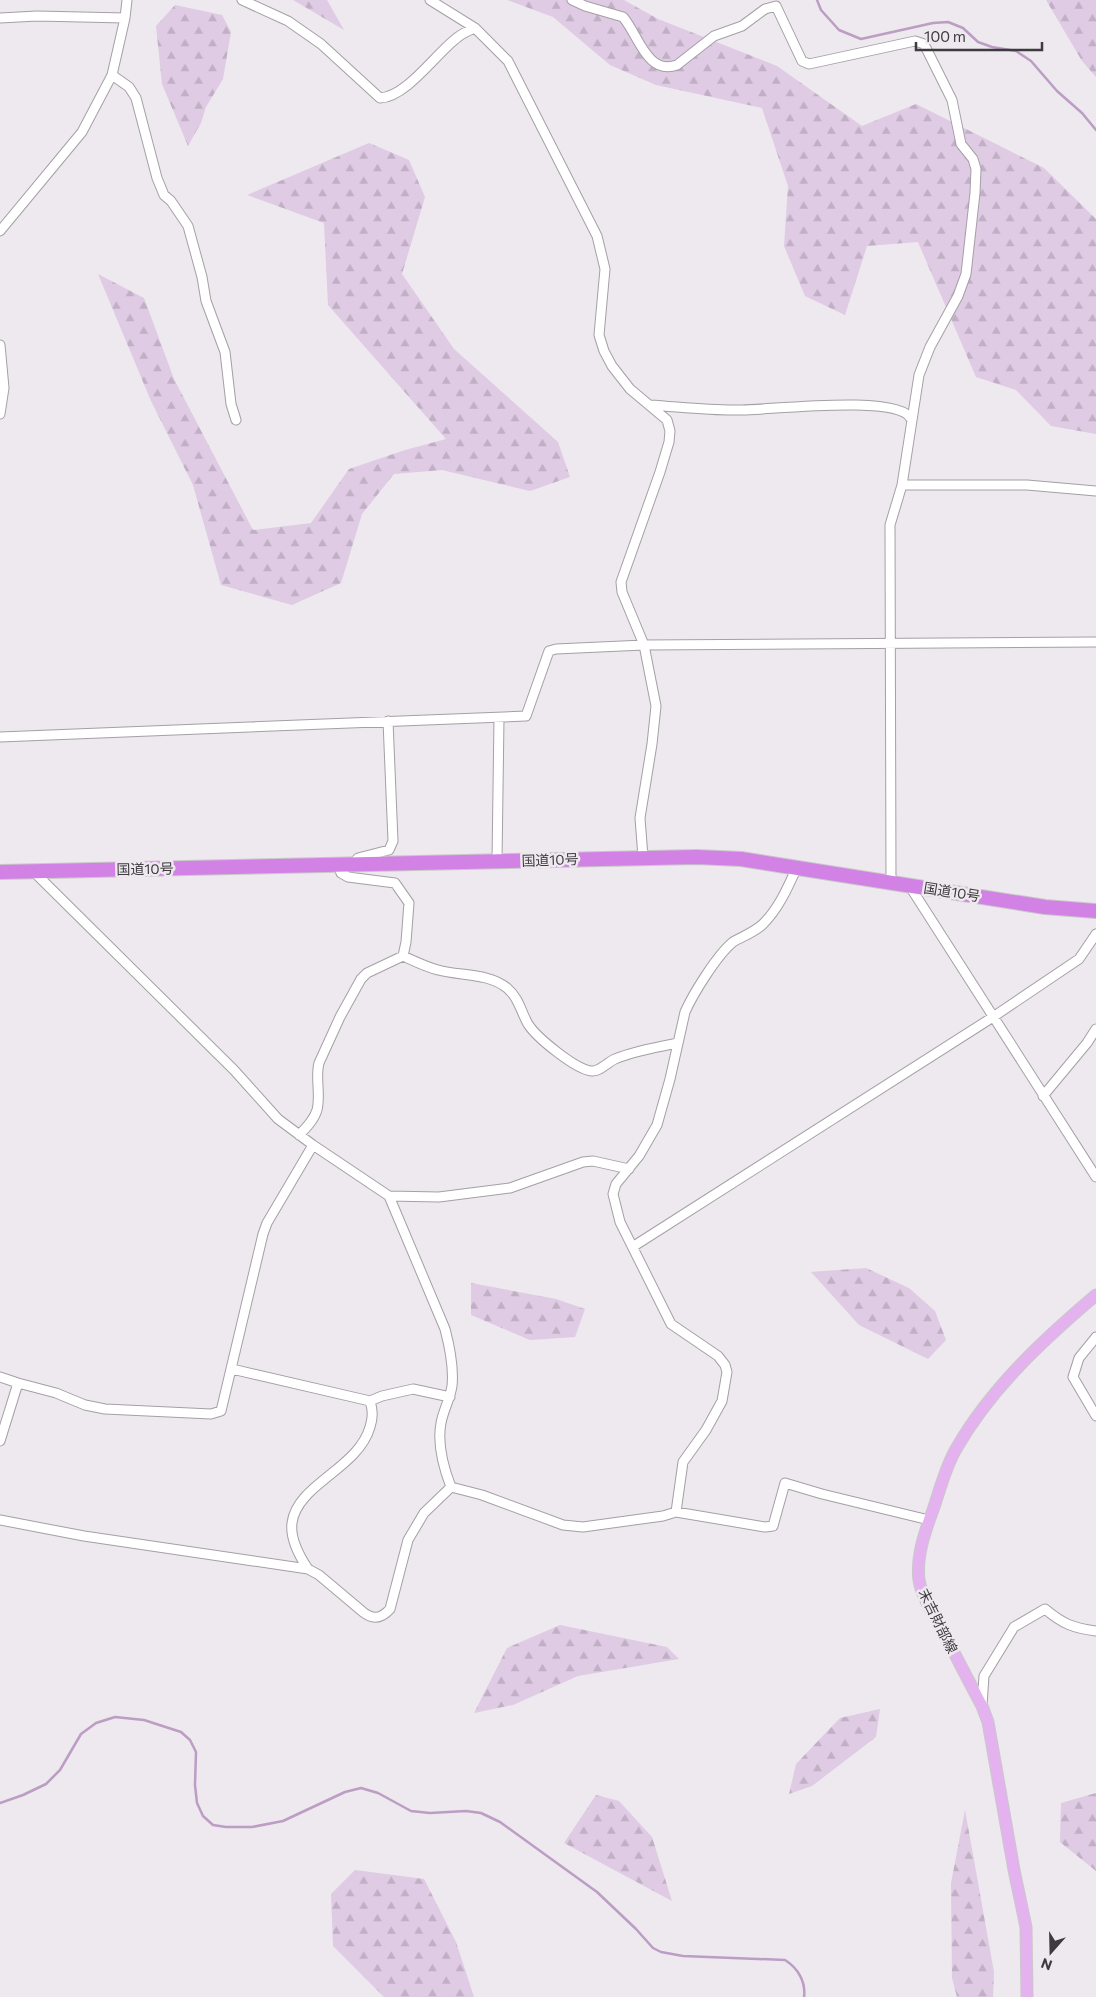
<svg xmlns="http://www.w3.org/2000/svg" width="1096" height="1997" font-family="Commissioner,'Noto Sans JP',sans-serif">
	<defs>
		<pattern id="forest-firs" width="22" height="20" patternUnits="userSpaceOnUse" patternTransform="scale(1.25)"><rect width="22" height="20" fill="#dfcbe4"/><path d="M5 1l3.5 6h-7zM16 11l3.5 6h-7z" fill="#c0afc5"/></pattern>
	</defs>
	<rect width="100%" height="100%" fill="#eee8ef"/>
	<path fill="url(#forest-firs)" d="M293 0H327L344 30Z
		M507 0H624L658 19 777 66 862 126 916 104 1044 168 1096 219V434L1051 426 1016 390 976 377 918 242 867 246 845 315 805 296 784 246 788 186 762 108 656 85 610 65 553 17Z
		M1046 0H1096V77L1082 61Z
		M175 5 222 15 231 32 223 79 206 107 201 123 188 146 162 84 156 26Z
		M369 143 409 160 425 197 402 274 454 349 558 442 570 477 530 491 442 470 394 474 362 514 341 583 292 605 221 585 193 485 151 401 98 274 144 298 174 379 253 530 311 523 349 469 405 450 446 439 328 305 324 223 247 195Z
		M866 1268 909 1288 935 1311 946 1340 928 1359 859 1325 811 1272Z
		M471 1283 556 1299 585 1309 575 1337 530 1340 471 1315Z
		M560 1625 667 1647 679 1659 578 1676 513 1705 474 1713 507 1648Z
		M880 1709 876 1737 812 1786 789 1794 796 1764 840 1718Z
		M1096 1793V1871L1060 1842 1061 1803Z
		M596 1795 619 1801 652 1837 672 1901 564 1843Z
		M965 1810 994 1972 993 1997H957L952 1978 951 1883Z
		M355 1870 424 1879 456 1942 474 1997H384L333 1946 331 1894Z"/>
	<g fill="none" stroke-linecap="round" stroke-linejoin="round">
		<path stroke="#bc9dc3" stroke-width="2.5" d="M817 0 821 10 839 30 861 39 933 23 948 22 963 28 978 42 992 47 1016 51 1031 61 1057 91 1082 113 1096 130
			M0 1803 23 1795 46 1784 60 1770 81 1734 96 1723 115 1717 144 1720 181 1732 190 1740 196 1752 195 1785 197 1803 203 1816 213 1825 226 1827H252L283 1821 345 1792 361 1788 378 1793 411 1811 430 1813 466 1811 481 1813 500 1822 597 1892 636 1929 653 1948 661 1952 683 1956 785 1960C798 1968 806 1982 804 1997"/>
		<g stroke="#a59fa6" stroke-width="11">
			<path id="minor" d="M242 0 288 21 321 44 380 98C407 97 437 52 458 37 463 33 470 30 475 28
				M430 0 475 28 508 61 597 236 605 269 599 335 604 351 612 366 630 389 667 420 670 431 669 442 660 472 621 582 622 592 644 645 656 706 652 744 640 818 643 857
				M572 0 585 6 623 17C638 34 647 76 677 65L714 36 742 26 765 9 776 6 802 61 809 64 915 41 924 44 952 100 961 144 973 159 976 169 975 193 966 274 958 296 930 347 919 375 902 485 890 525 891 882
				M0 18 37 16 125 18
				M112 75 129 87 136 98 157 178 164 195 171 201 188 226 202 277 206 301 225 352 231 404 236 420
				M0 231 82 132 112 75 125 18 127 0
				M0 345 4 388 0 414
				M650 405C681 407 711 411 742 410 770 410 900 394 911 419
				M902 485H1027L1096 491
				M0 737 526 716 549 651 556 649 644 645 1096 642
				M497 861 499 718
				M353 864 358 858 389 850 393 841 388 721
				M338 865 341 873 348 877 395 883 409 903 406 942 403 956
				M34 872 234 1070 278 1119 313 1145 389 1196 445 1329C450 1348 454 1367 452 1386 450 1399 443 1411 441 1423 437 1444 444 1469 451 1487
				M909 885 1096 1177
				M1043 1096 1087 1043 1096 1029
				M299 1135C306 1128 314 1120 317 1110 321 1094 315 1078 319 1063L340 1017 361 979 367 973 403 956C414 961 426 967 438 970 460 976 489 973 507 988 519 998 521 1012 528 1024 536 1037 576 1070 592 1071 599 1072 608 1062 615 1059 634 1051 657 1047 678 1043
				M389 1196 439 1197 510 1188 583 1162 593 1161 629 1169
				M634 1246 993 1017 1079 959 1096 934
				M1096 1337 1079 1358 1073 1377 1096 1416
				M232 1369 370 1401C373 1411 373 1417 370 1427 358 1469 297 1484 292 1523 290 1538 300 1557 308 1569
				M0 1377 18 1383 56 1393 85 1405 105 1409 211 1414 221 1411 263 1234 267 1223 313 1145
				M370 1401 382 1396 413 1389 450 1397
				M0 1441 18 1383
				M451 1487 482 1495 563 1525 583 1527 663 1516 676 1512 765 1527 773 1526 785 1483 822 1494 929 1520
				M676 1512 683 1462 706 1430 722 1401 727 1372 725 1365 718 1356 671 1324 620 1222 613 1194 616 1184 639 1156 657 1125 670 1079 685 1012C693 994 717 955 733 942 743 936 755 932 763 924 779 908 788 887 797 867
				M0 1520 84 1536 308 1569 319 1575 363 1612C373 1620 381 1619 390 1609L408 1540 424 1513 451 1487
				M982 1705 984 1676 1014 1627 1045 1609C1063 1624 1073 1628 1096 1631"/>
		</g>
		<g stroke="#c9c8c9" stroke-width="13">
			<path id="major" d="M1027 1997 1026 1927 1014 1870 988 1722 982 1706C968 1680 955 1654 941 1628 933 1614 922 1597 919 1580 916 1557 925 1531 933 1510 940 1490 945 1468 956 1449 991 1388 1043 1340 1096 1295"/>
		</g>
		<g stroke="#c9c8c9" stroke-width="16">
			<path id="highway" d="M0 872 697 857 741 859 1045 907 1096 911"/>
		</g>
		<use href="#minor" stroke="#fff" stroke-width="9"/>
		<use href="#major" stroke="#e4b3ef" stroke-width="11"/>
		<use href="#highway" stroke="#d281e5" stroke-width="14"/>
	</g>
	<g text-anchor="middle" stroke-width="5" stroke-linejoin="round" paint-order="stroke">
		<g font-size="14" fill="#3e3b3e" stroke="#eee8ef">
			<text transform="translate(550 860) rotate(-2)" y="5">国道10号</text>
			<text transform="translate(145 869) rotate(-1)" y="5">国道10号</text>
			<text transform="translate(952 892) rotate(9)" y="5">国道10号</text>
			<text transform="translate(938 1621) rotate(64)" y="5">末吉財部線</text>
		</g>
	</g>
	<g transform="translate(1051 1952) rotate(200)" stroke="#eee8ef" stroke-width="4" paint-order="stroke">
	<path d="M0-4L9 19L0 12L-9 19Z" fill="#3e3b3e"/>
	<text y="-8" font-size="14" font-weight="bold" text-anchor="middle" fill="#3e3b3e">N</text>
	</g>
	<path d="M916 42v8h126v-8" fill="none" stroke="#3e3b3e" stroke-width="2.5"/>
	<text x="924" y="42" font-size="15" fill="#3e3b3e" stroke="#eee8ef" stroke-width="4" paint-order="stroke">100 m</text>
</svg>
